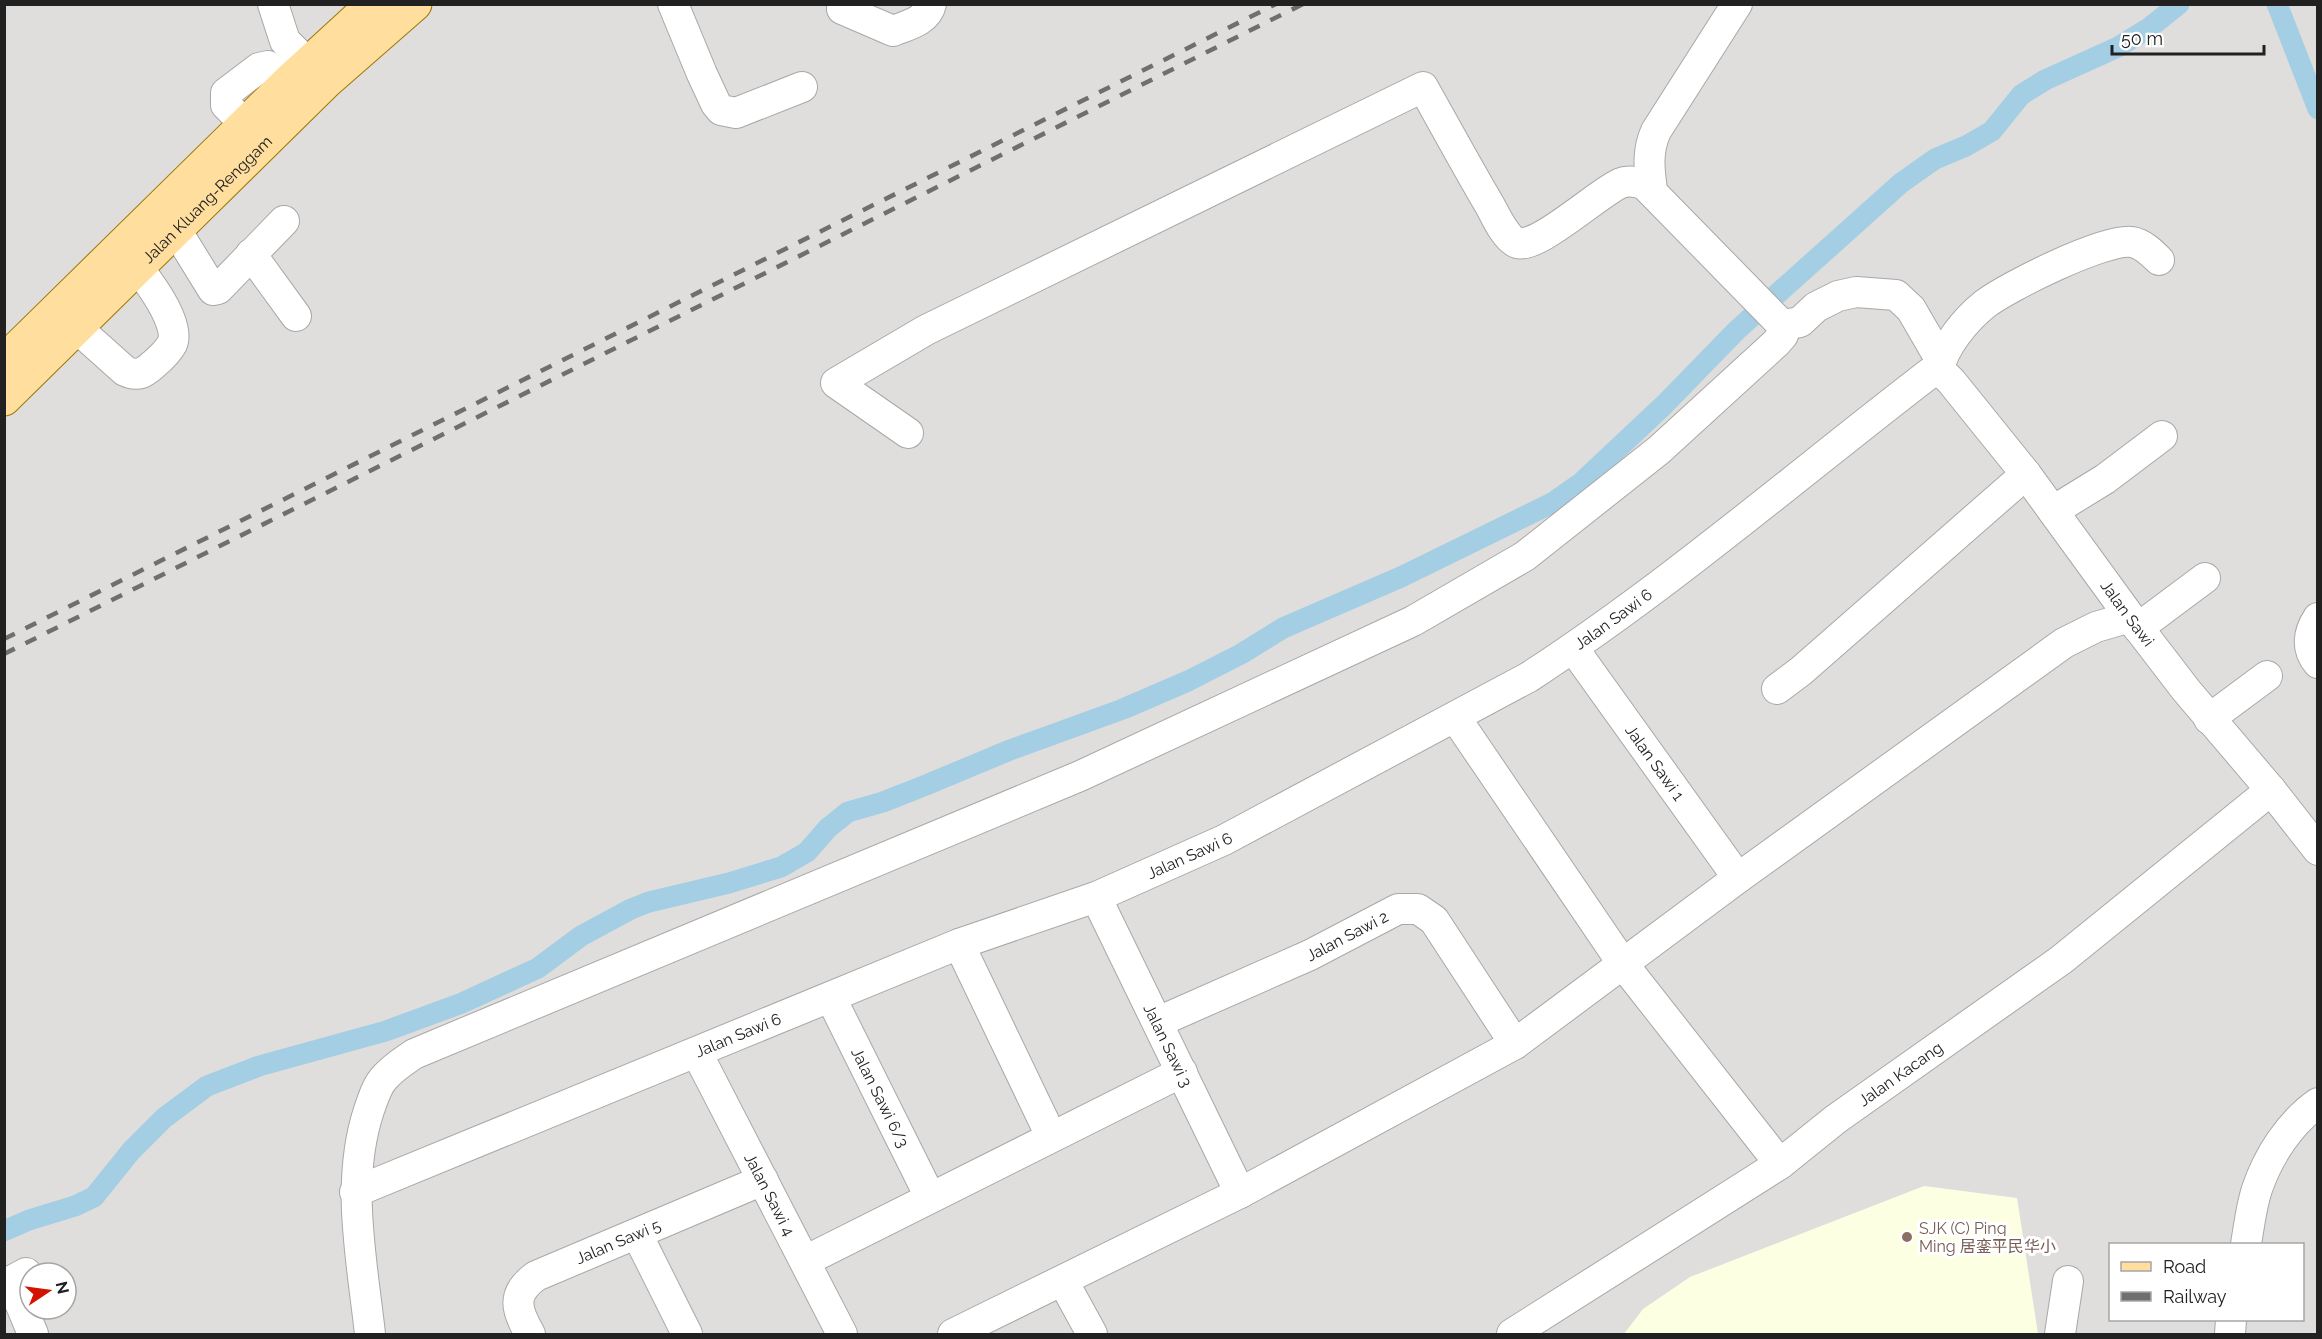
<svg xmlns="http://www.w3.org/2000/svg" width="2322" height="1339" font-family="Raleway,'Noto Sans SC',sans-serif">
	<rect width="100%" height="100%" fill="#f2efe6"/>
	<path fill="#dfdedd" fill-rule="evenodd" d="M5 5H2317V1334H5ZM2110 1244H2302V1320H2110ZM30 1273H66V1309H30Z"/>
	<path fill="#fcffe2" d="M1924 1186 2017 1198 2038 1334H1624L1643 1309 1690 1277Z"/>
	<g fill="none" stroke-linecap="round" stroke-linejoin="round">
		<path stroke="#a4cee3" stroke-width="21" d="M2277 4 2318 109
			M4 1231 29 1220 75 1206 94 1197 131 1151 164 1118 207 1086 259 1066 386 1031 462 1003 538 968 581 936 631 909 649 902 729 883 781 867 807 852 828 828 848 812 883 802 926 785 1010 750 1123 709 1188 681 1241 654 1283 628 1401 577 1552 503 1582 482 1664 405 1737 330 1901 183 1935 159 1966 146 1992 131 2021 95 2045 80 2118 47 2149 28 2179 4"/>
		<g stroke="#a8a8a8" stroke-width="32">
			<g id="minor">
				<path d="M273 4 285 41 326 81"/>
				<path d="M673 4 702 74 716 104 721 110 736 113 802 87"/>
				<path d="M842 9 893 31C908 25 927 21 931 4"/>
				<path d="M245 124 226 105V93L259 68 268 66 287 83"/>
				<path d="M1652 190C1649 168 1647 151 1656 131L1737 4"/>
				<path d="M176 230 213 290 218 289 284 221"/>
				<path d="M251 254 296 316"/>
				<path d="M59 312 125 371C138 377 144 373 154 364 160 359 168 351 172 344 183 321 136 265 122 248"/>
				<path d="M1784 325 1800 322 1816 307 1838 296 1856 292 1896 295 1911 309 1940 359"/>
				<path d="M1938 371C1944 346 1965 320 1985 304 2007 287 2105 238 2132 242 2143 244 2152 253 2159 260"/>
				<path d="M2053 511 2105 479 2162 436"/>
				<path d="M2318 618C2308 633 2306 649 2318 663"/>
				<path d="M2138 628 2205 578"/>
				<path id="s1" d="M1573 648 1738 878"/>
				<path d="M1777 689 1801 671 2026 474"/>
				<path d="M1455 717 1623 964 1780 1164"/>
				<path d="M2209 719 2267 676"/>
				<path id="s2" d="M1096 897 1240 1193"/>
				<path d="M959 944 1051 1136"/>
				<path id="s3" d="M831 998 930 1197"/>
				<path id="s4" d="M1158 1022 1310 955 1398 909H1418L1434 920 1515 1044"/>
				<path id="s5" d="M697 1053 842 1334"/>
				<path id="s6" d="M355 1192 959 944 1096 897 1224 840 1529 677C1670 585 1797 475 1930 373 1941 370 1944 374 1951 381L2026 474 2130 617 2186 690 2271 790 2318 850"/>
				<path d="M637 1234 687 1334"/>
				<path d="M2246 1244C2249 1227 2251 1207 2257 1189 2268 1157 2289 1123 2318 1103"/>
				<path d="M805 1261 1182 1072"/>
				<path d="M1063 1281 1092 1334"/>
				<path d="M4 1285 26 1273"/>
				<path d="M20 1303 33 1334"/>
				<path d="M370 1334C362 1260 345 1183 369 1110 373 1099 377 1085 385 1077 394 1067 404 1061 414 1054L1080 776 1413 621 1525 556 1659 450 1776 343 1783 335 1785 328 1644 184C1637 182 1628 180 1621 183 1600 191 1533 254 1515 242 1503 234 1496 216 1489 204 1466 165 1445 126 1423 87L926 330 836 383 908 433"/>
				<path id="s7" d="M530 1334C516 1310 511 1294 536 1276L763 1180"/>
				<path d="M953 1334 1240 1193 1515 1044 1738 878 2064 643 2096 627 2130 617"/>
				<path id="s8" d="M1512 1334 1780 1164 1836 1119 2061 960 2271 790"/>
				<path d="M2060 1334 2068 1281"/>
				<path d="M2230 1334 2231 1320"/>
			</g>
		</g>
		<g stroke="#9d7800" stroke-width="35">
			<g id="major">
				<path d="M4 361 287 83 373 4"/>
				<path id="s9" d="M4 399 327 81 415 4"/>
			</g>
		</g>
		<use href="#minor" stroke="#fff" stroke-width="30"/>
		<use href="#major" stroke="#ffde9e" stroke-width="33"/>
		<path stroke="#6f6f6f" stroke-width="4.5" stroke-dasharray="12 12" stroke-linecap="butt" d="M4 639 1276 4
			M4 654 1303 4"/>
	</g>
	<circle fill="#8d6e63" stroke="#fff" stroke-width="2" cx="1907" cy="1237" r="6"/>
	<g text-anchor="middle" stroke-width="6" stroke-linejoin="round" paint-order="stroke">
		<g font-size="16" fill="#212121" stroke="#fff">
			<text dy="6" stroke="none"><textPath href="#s9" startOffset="285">Jalan Kluang-Renggam</textPath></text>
			<text dy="6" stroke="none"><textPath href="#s6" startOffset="2103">Jalan Sawi</textPath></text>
			<text dy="6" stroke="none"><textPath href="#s6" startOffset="1386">Jalan Sawi 6</textPath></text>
			<text dy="6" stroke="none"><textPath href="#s1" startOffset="141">Jalan Sawi 1</textPath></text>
			<text dy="6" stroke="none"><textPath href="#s6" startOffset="900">Jalan Sawi 6</textPath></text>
			<text dy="6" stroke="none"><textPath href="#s4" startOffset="208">Jalan Sawi 2</textPath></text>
			<text dy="6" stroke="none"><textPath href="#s6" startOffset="414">Jalan Sawi 6</textPath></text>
			<text dy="6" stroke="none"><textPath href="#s2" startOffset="165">Jalan Sawi 3</textPath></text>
			<text dy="6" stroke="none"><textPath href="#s8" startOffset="468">Jalan Kacang</textPath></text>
			<text dy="6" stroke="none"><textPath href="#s3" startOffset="111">Jalan Sawi 6/3</textPath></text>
			<text dy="6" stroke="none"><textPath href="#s5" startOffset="159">Jalan Sawi 4</textPath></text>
			<text dy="6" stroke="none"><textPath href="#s7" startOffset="156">Jalan Sawi 5</textPath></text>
		</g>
		<g font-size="16" fill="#785e54" stroke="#fff" text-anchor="start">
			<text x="1919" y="1234">SJK (C) Ping<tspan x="1919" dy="18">Ming 居銮平民华小</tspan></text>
		</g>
	</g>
	<rect width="2322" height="1339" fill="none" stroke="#212121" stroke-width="12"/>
	<rect x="2109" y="1243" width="195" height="78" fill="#ffffff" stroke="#a6a6a6" stroke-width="1.5"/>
	<rect x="2121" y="1262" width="30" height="9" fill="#ffde9e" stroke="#a6a6a6" stroke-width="1.5"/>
	<text x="2163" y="1273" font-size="18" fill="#212121">Road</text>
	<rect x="2121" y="1292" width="30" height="9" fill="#6f6f6f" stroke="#a6a6a6" stroke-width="1.5"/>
	<text x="2163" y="1303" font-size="18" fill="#212121">Railway</text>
	<g transform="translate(48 1291) rotate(77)"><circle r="28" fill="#ffffff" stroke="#a6a6a6" stroke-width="1.5"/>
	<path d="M0-4.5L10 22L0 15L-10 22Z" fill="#d11300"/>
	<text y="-9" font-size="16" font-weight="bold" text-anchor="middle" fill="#212121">N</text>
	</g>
	<path d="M2112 45v9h152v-9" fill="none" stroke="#212121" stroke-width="3"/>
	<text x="2121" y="45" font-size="18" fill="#212121" stroke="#ffffff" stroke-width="4.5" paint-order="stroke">50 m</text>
</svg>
